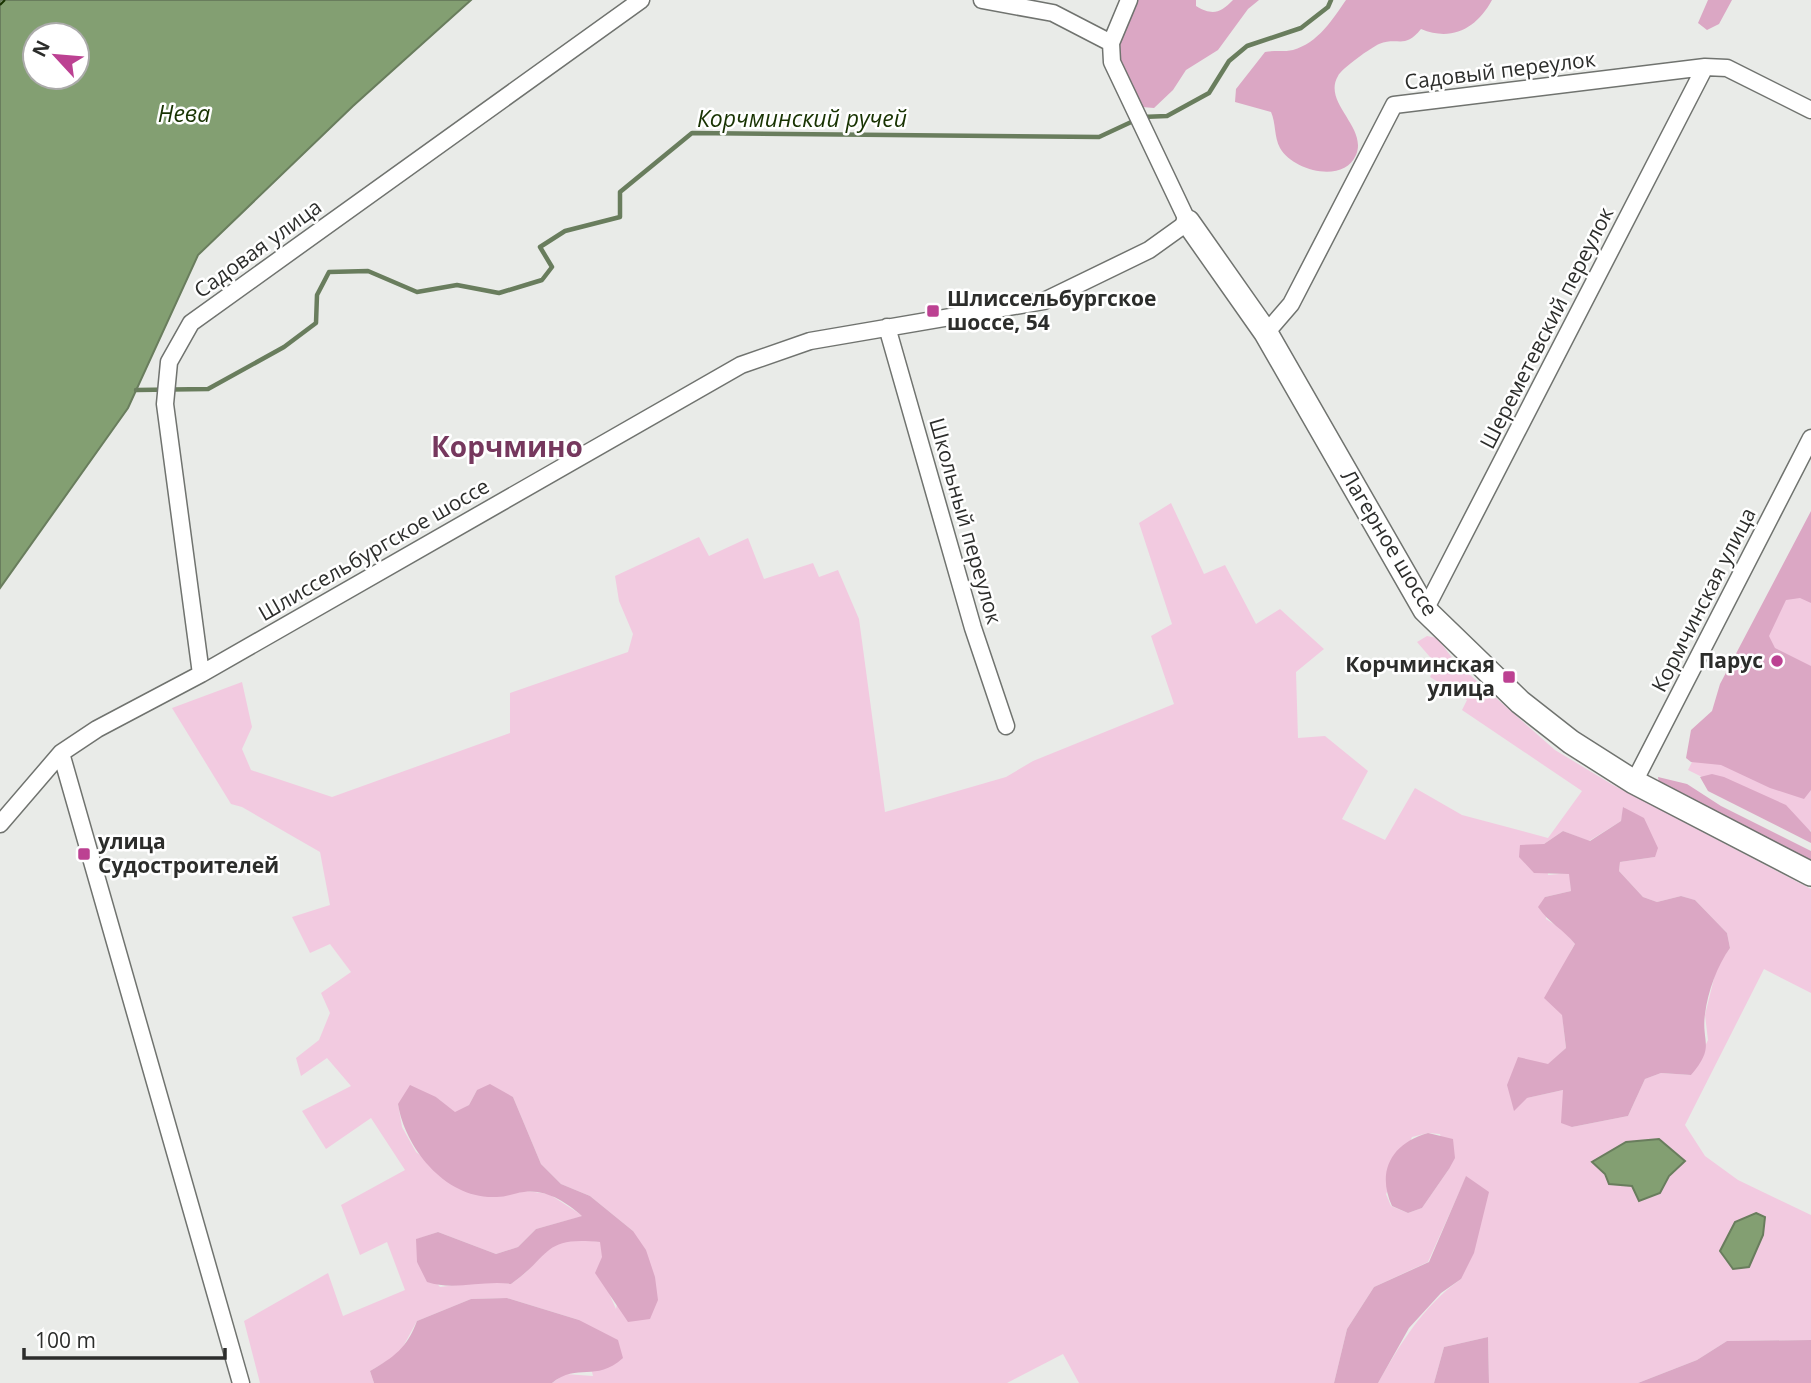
<svg xmlns="http://www.w3.org/2000/svg" width="1811" height="1383" font-family="'Open Sans',sans-serif">
	<rect width="100%" height="100%" fill="#e9ebe8"/>
	<path fill="#f2cae0" fill-rule="evenodd" d="M1171 503 1204 574 1225 565 1256 624 1280 609 1324 649 1296 672 1298 738 1325 736 1368 771 1342 819 1385 840 1415 788 1462 815 1548 838 1582 791 1462 710 1467 700 1430 677 1436 664 1417 642 1427 636 1437 638 1453 659 1446 666 1453 671 1461 667 1555 750 1613 785 1811 889V993L1764 969 1685 1125 1705 1156 1738 1180 1811 1215V1340L1727 1341 1697 1360 1638 1383H1489L1488 1337 1444 1347 1434 1383H1378C1401 1343 1422 1307 1461 1279L1466 1177 1428 1262 1374 1287 1347 1329 1334 1383H1079L1063 1354 1007 1383H552L565 1374 593 1376 579 1320 507 1298 471 1299 417 1321 399 1354 370 1371 374 1383H260L244 1321 328 1273 343 1316 405 1290 387 1242 360 1255 341 1205 405 1170 371 1118 326 1149 302 1111 351 1086 327 1058 301 1076 296 1058 319 1040 330 1013 321 993 351 972 330 944 310 953 292 917 330 905 320 852 242 807 231 804 172 708 242 682 252 727 242 749 251 770 332 797 510 733V693L628 652 633 634 619 601 615 576 699 537 709 556 748 538 764 579 813 563 819 577 838 570 859 619 885 812 1006 777 1033 761 1174 704 1151 636 1172 624 1139 523ZM1624 807 1655 857 1620 862 1619 871 1643 897 1657 902 1681 896 1695 900 1727 933 1730 948 1717 966 1705 1015 1708 1040 1691 1075 1661 1073 1645 1079 1628 1116 1572 1127 1563 1090 1527 1098 1549 1064 1566 1048C1562 1016 1556 971 1575 944L1563 930 1546 919 1545 897 1571 891 1570 873 1548 875 1544 844 1563 831 1589 841 1621 821ZM477 1090 513 1097 541 1164 561 1184 590 1196 633 1231 616 1309 608 1291 601 1242C539 1235 554 1254 511 1284L490 1281 440 1287 417 1262V1239L438 1232 496 1254 518 1247 536 1229 583 1216 549 1194 526 1191 495 1197 468 1192 416 1152 402 1127 398 1104 436 1097 455 1113 469 1105ZM1428 1133 1440 1134 1449 1169 1422 1208 1408 1213 1391 1206 1386 1194 1412 1137ZM1659 1139 1669 1175 1660 1193 1639 1200 1632 1186 1609 1185 1605 1174 1593 1163 1626 1142Z
		M1800 546 1811 551V831L1688 770Z"/>
	<path fill="#dba7c4" d="M1137 0H1196V6C1213 16 1220 13 1233 0H1259L1248 9 1218 50 1186 70 1173 90 1154 108 1142 107C1114 54 1111 55 1137 0Z
		M1346 0H1492C1477 28 1452 42 1421 29 1404 50 1399 36 1379 44 1372 47 1342 68 1338 76 1322 103 1368 127 1356 155 1344 184 1293 171 1280 148 1274 137 1276 123 1271 112L1235 102 1236 89 1265 52C1274 50 1285 52 1293 50 1318 43 1333 19 1346 0Z
		M1708 0H1732L1719 24 1707 30 1698 23Z
		M1811 511V603L1800 598 1786 600 1769 636 1775 648 1811 666V790L1804 799 1770 788 1721 765 1691 762 1686 758 1691 730 1712 711 1720 684Z
		M1712 774 1724 777 1786 805 1811 832V843L1708 791 1700 777Z
		M1658 777 1687 784 1721 806 1811 851V860L1659 783Z
		M1623 807 1644 818 1658 848 1655 857 1620 862 1619 871 1643 897 1657 902 1681 896 1695 900 1727 933 1730 948C1717 966 1708 991 1705 1014 1701 1043 1716 1046 1691 1075L1661 1073 1645 1079 1628 1116 1572 1127 1561 1123 1563 1090 1527 1098 1514 1111 1507 1085 1518 1057 1548 1064 1566 1048 1562 1015 1544 998 1575 944C1564 930 1548 922 1538 907L1545 897 1571 891 1569 874 1534 873 1519 857 1520 845 1544 844 1563 831 1590 841 1621 821Z
		M490 1084 513 1097 541 1164 561 1184 590 1196 633 1231 646 1250 655 1277 658 1300 650 1319 628 1322 595 1273 602 1257 600 1242C542 1236 552 1255 511 1284 483 1280 453 1291 427 1282L417 1262 416 1239 438 1232 496 1254 518 1247 536 1229 582 1216C566 1202 546 1189 524 1192 515 1193 506 1197 497 1197 446 1200 405 1148 398 1104L410 1085 436 1097 455 1112 469 1105 477 1090Z
		M1428 1133 1453 1139 1455 1158 1449 1169 1422 1208 1408 1213 1392 1206C1376 1171 1392 1143 1428 1133Z
		M1466 1176 1489 1192 1474 1253 1461 1279 1441 1293 1409 1328 1378 1383H1334L1347 1329 1374 1287 1429 1262Z
		M507 1298 579 1320 618 1340 623 1358C595 1383 578 1362 552 1383H374L370 1371C394 1357 407 1348 417 1321L471 1299Z
		M1488 1337 1489 1383H1434L1444 1347Z
		M1811 1340V1383H1638L1697 1360 1727 1341Z"/>
	<path fill="#839f72" stroke="#697d5d" stroke-width="2" fill-rule="evenodd" d="M0 0H471L353 106 198 255 128 408 0 588ZM77 35V77H35V35Z
		M1659 1139 1685 1161 1669 1176 1660 1193 1639 1201 1632 1186 1609 1184 1605 1174 1592 1162 1626 1142Z
		M1756 1213 1765 1217 1763 1235 1749 1267 1733 1269 1720 1251 1735 1222Z"/>
	<g fill="none" stroke-linecap="round" stroke-linejoin="round">
		<path stroke="#697d5d" stroke-width="4.5" d="M136 390 208 389 284 347 316 323 317 295 329 272 368 271 417 292 457 285 499 293 542 280 552 267 540 247 565 231 620 217V192L692 133 1099 137 1142 117 1167 116 1209 93 1229 61 1247 46 1301 28 1328 7 1331 0"/>
		<path stroke="#183302" stroke-width="2" stroke-dasharray="9 7" stroke-linecap="butt" d="M0 5 5 0"/>
		<g stroke="#70736f" stroke-width="19">
			<path id="street" d="M982 0 1053 13 1111 43
				M887 327 973 628 1006 726
				M1266 333 1291 304 1394 105 1705 67 1727 68 1811 110
				M1425 610 1705 67
				M201 674 165 404 169 362 191 323 641 0
				M61 753 241 1383
				M1634 782 1811 438
				M0 824 61 753 97 729 201 674 741 365 810 341 1044 301 1149 250 1188 222 1112 62 1111 43 1129 0"/>
		</g>
		<g stroke="#70736f" stroke-width="26">
			<path id="secondary" d="M1188 222 1266 333 1425 610 1520 702 1571 742 1634 782 1811 874"/>
		</g>
		<use href="#street" stroke="#fff" stroke-width="16"/>
		<use href="#secondary" stroke="#fff" stroke-width="23"/>
	</g>
	<g fill="#bc4192" stroke="#fff" stroke-width="2.5">
		<rect x="926" y="304" width="14" height="14" rx="3.5"/>
		<circle cx="1777" cy="661" r="7"/>
		<rect x="1502" y="670" width="14" height="14" rx="3.5"/>
		<rect x="77" y="847" width="14" height="14" rx="3.5"/>
	</g>
	<g text-anchor="middle" stroke-width="5" stroke-linejoin="round" paint-order="stroke">
		<g font-size="21" fill="#2c2d2b" stroke="#fff">
			<text transform="translate(1500 71) rotate(-7)" y="7">Садовый переулок</text>
			<text transform="translate(258 249) rotate(-36)" y="7">Садовая улица</text>
			<text transform="translate(1547 328) rotate(-63)" y="7">Шереметевский переулок</text>
			<text transform="translate(965 521) rotate(74)" y="7">Школьный переулок</text>
			<text transform="translate(1389 543) rotate(59)" y="7">Лагерное шоссе</text>
			<text transform="translate(374 550) rotate(-30)" y="7">Шлиссельбургское шоссе</text>
			<text transform="translate(1704 600) rotate(-63)" y="7">Кормчинская улица</text>
		</g>
		<g font-size="21" font-weight="bold" fill="#2c2d2b" stroke="#fff" text-anchor="start">
			<text x="947" y="306">Шлиссельбургское<tspan x="947" dy="24">шоссе, 54</tspan></text>
			<text x="1763" y="668" text-anchor="end">Парус</text>
			<text x="1495" y="672" text-anchor="end">Корчминская<tspan x="1495" dy="24">улица</tspan></text>
			<text x="98" y="849">улица<tspan x="98" dy="24">Судостроителей</tspan></text>
		</g>
		<g font-size="23" font-style="italic" fill="#183302" stroke="#fff">
			<text x="184" y="122">Нева</text>
			<text x="802" y="127">Корчминский ручей</text>
		</g>
		<g font-size="28" font-weight="bold" fill="#76385e" stroke="#fff">
			<text x="507" y="457">Корчмино</text>
		</g>
	</g>
	<g transform="translate(56 56) rotate(296)"><circle r="33" fill="#ffffff" stroke="#ababaa" stroke-width="2"/>
	<path d="M0-5L12 26L0 18L-12 26Z" fill="#bc4192"/>
	<text y="-10" font-size="19" font-weight="bold" text-anchor="middle" fill="#2c2d2b">N</text>
	</g>
	<path d="M24 1348v10h201v-10" fill="none" stroke="#2c2d2b" stroke-width="3.5"/>
	<text x="35" y="1348" font-size="21" fill="#2c2d2b" stroke="#ffffff" stroke-width="5" paint-order="stroke">100 m</text>
</svg>
